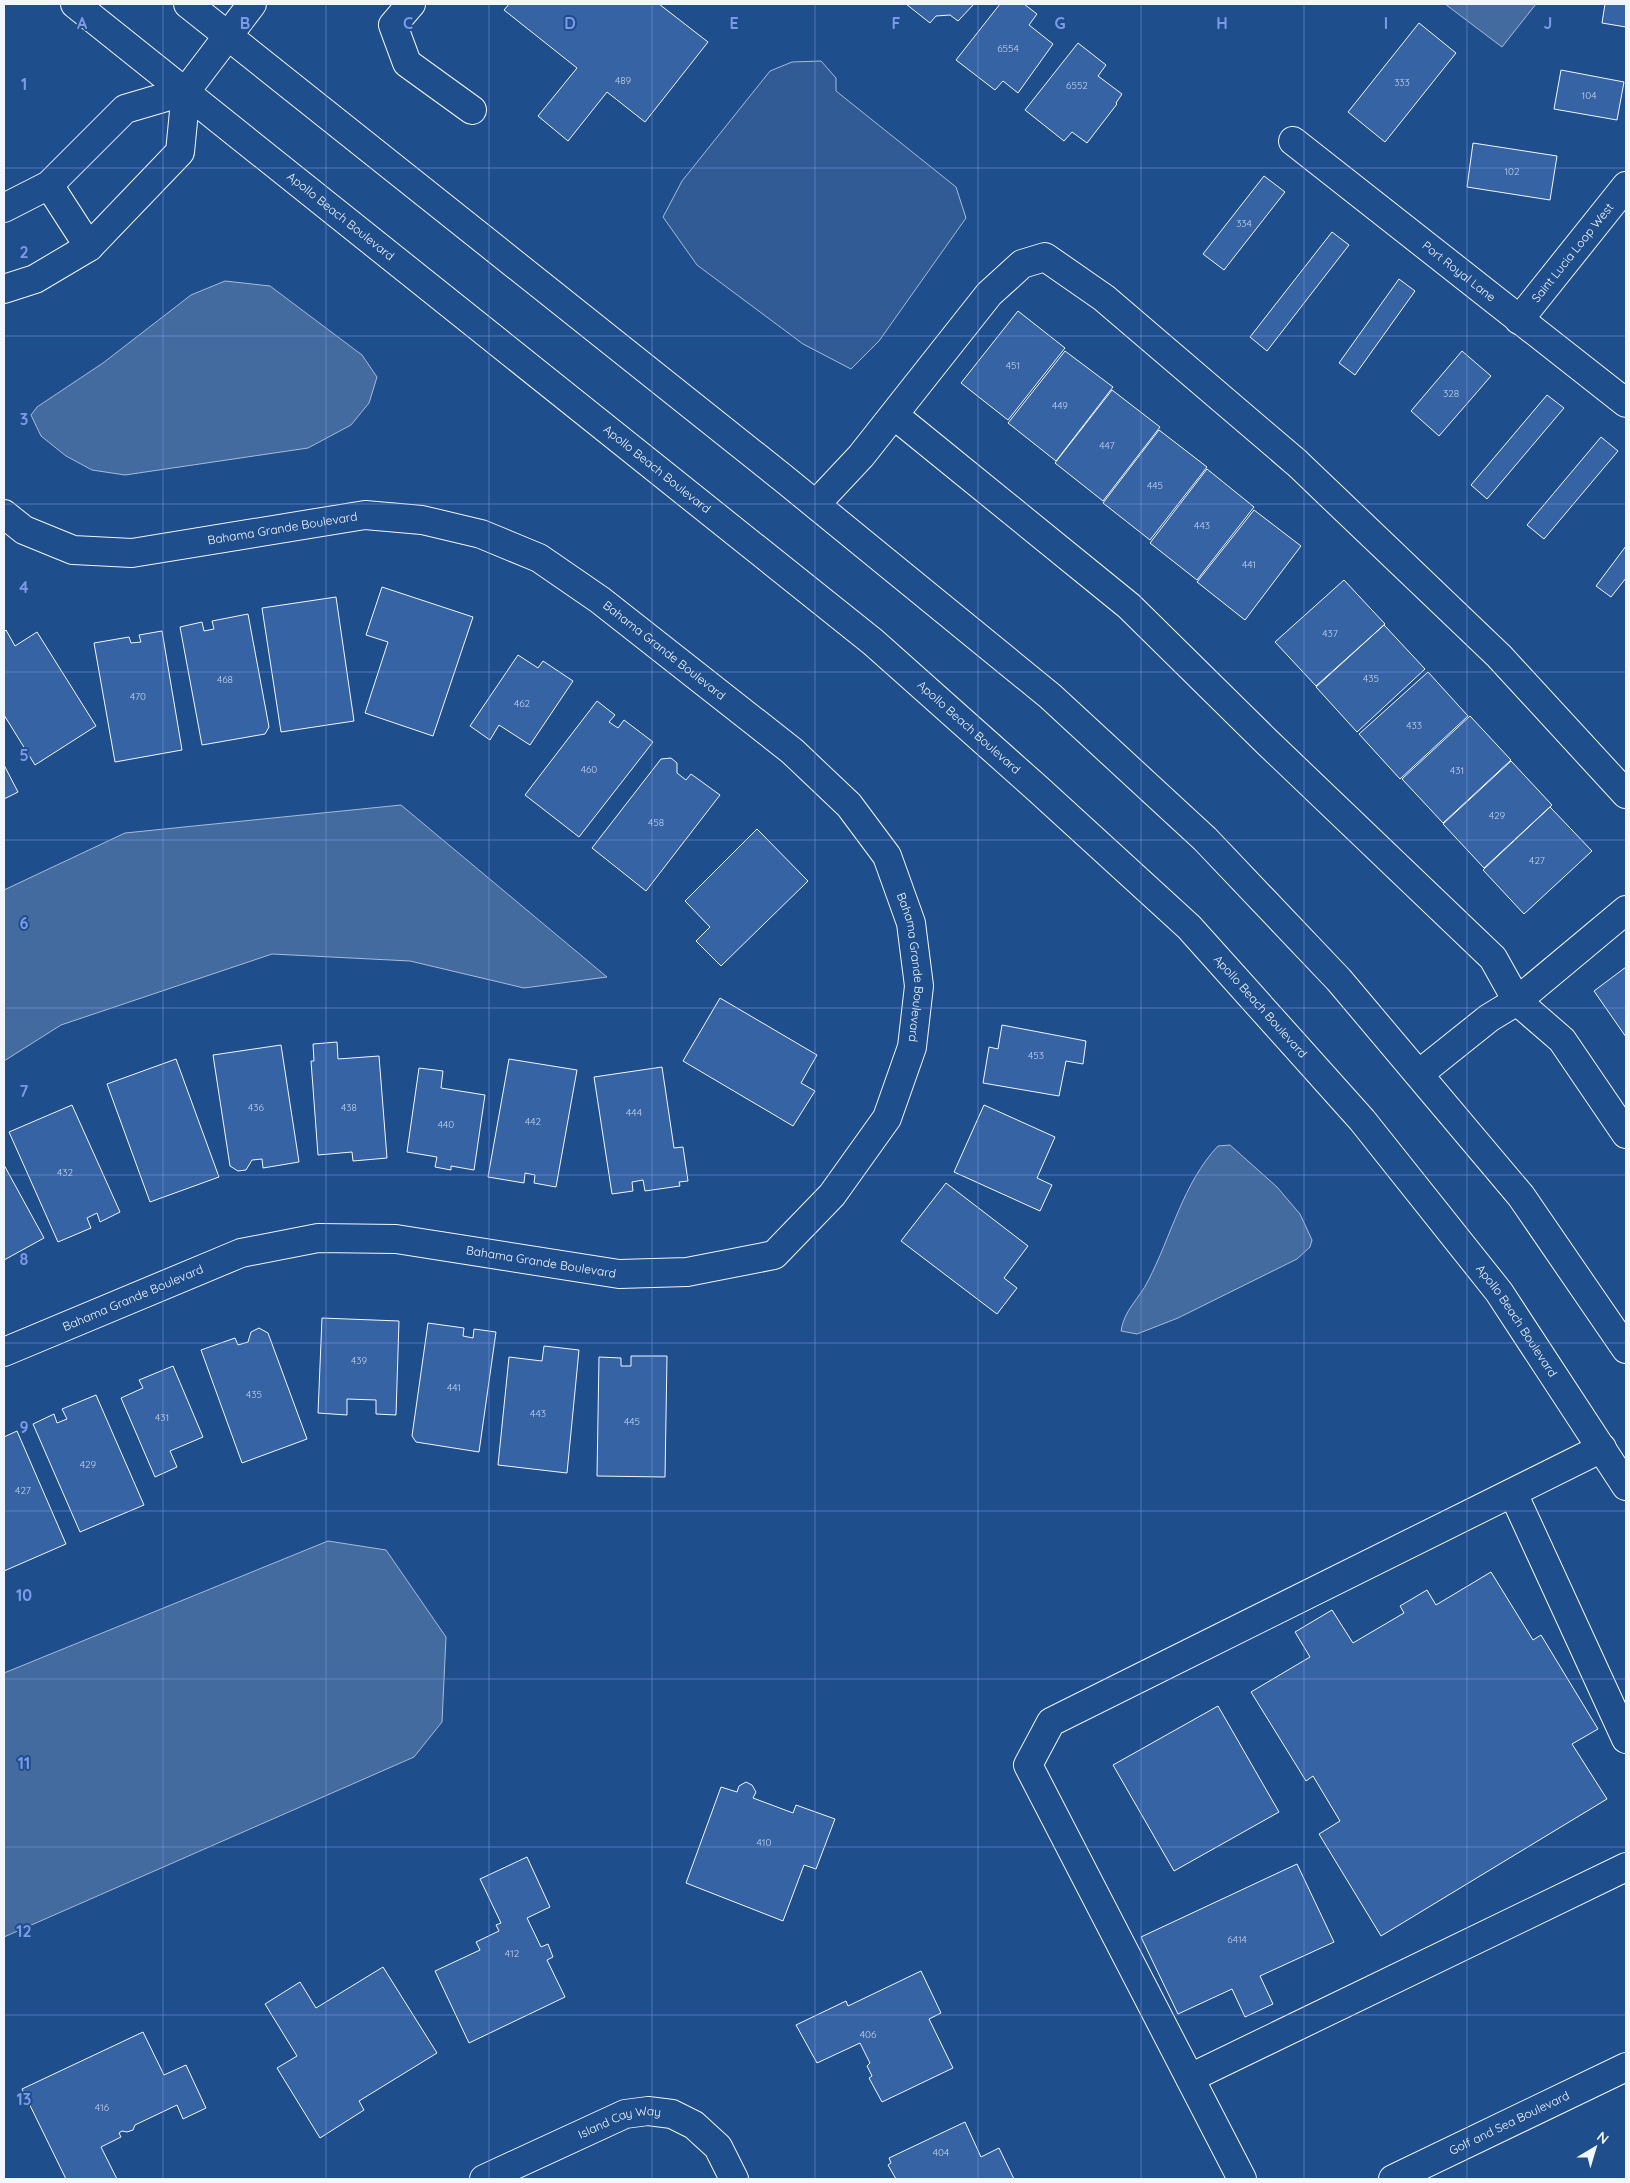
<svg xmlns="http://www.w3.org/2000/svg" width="1630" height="2183" font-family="Quicksand,sans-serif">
	<rect width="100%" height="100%" fill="#1f4e8c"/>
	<path fill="#305b95" stroke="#a8bbd7" d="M821 61 836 78V91L956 187 966 218 879 341 851 369 803 344 697 265 663 217 682 181 770 71 792 62Z"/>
	<path fill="#446ba0" stroke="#a8bbd7" d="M1445 4H1536L1502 47Z
		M225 281 270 286 362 355 377 377 369 403 351 425 308 448 125 475 92 470 66 456 41 436 31 415 37 407 103 363 191 295Z
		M401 805 607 977 524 988 410 961 272 954 61 1025 4 1061V890L125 833Z
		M1230 1145 1277 1187 1300 1214 1312 1240 1310 1247 1297 1259 1178 1318 1137 1334 1121 1331C1124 1310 1139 1299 1148 1281 1171 1237 1183 1183 1218 1146Z
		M328 1541 386 1550 446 1637 442 1722 414 1757 4 1937V1673Z"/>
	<path fill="#3563a3" stroke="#f2f6ff" d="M509 4H659L708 42 645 122 607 92 568 141 538 116 577 68 504 10Z
		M906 4H974L958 21 950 15 936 16 930 23Z
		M1000 4H1024L1037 14 1029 25 1053 44 1018 93 1003 81 995 90 956 60Z
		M1605 4H1626V27L1602 23Z
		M1419 23 1456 53 1385 142 1348 112Z
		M1078 43 1106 65 1098 76 1122 94 1116 103 1117 104 1087 143 1072 132 1064 141 1025 110Z
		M1561 70 1624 82 1617 120 1554 109Z
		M1473 143 1557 156 1550 200 1467 187Z
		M1264 176 1285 192 1224 270 1203 254Z
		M1332 232 1349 245 1267 351 1250 337Z
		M1399 279 1415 291 1355 375 1339 363Z
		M1018 311 1065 348 1008 420 961 383Z
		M1065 351 1113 387 1056 461 1008 423Z
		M1462 351 1491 376 1439 436 1411 411Z
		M1112 390 1160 427 1103 501 1055 463Z
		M1547 395 1564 408 1487 499 1471 485Z
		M1159 430 1207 467 1150 540 1103 503Z
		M1601 437 1618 451 1544 539 1527 525Z
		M1207 469 1254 507 1197 580 1150 543Z
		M1254 510 1301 546 1245 620 1197 582Z
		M1626 546V578L1611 597 1596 586Z
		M1344 580 1385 624 1316 686 1275 642Z
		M382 587 473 617 433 736 365 713 388 642 366 635Z
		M336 597 354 721 281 732 262 608Z
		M248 614 269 727 265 734 202 745 180 627 202 622 204 631 214 629 212 621Z
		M1384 625 1425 669 1357 732 1316 687Z
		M6 630 15 646 37 632 96 726 35 765 4 715V632Z
		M162 631 182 750 115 762 94 643 129 637 131 643 141 642 139 635Z
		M518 655 538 668 543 661 573 681 530 745 499 725 490 740 470 726Z
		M1428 672 1468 716 1400 779 1359 734Z
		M597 701 615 715 609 722 618 728 624 720 653 742 579 837 525 795Z
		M1470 716 1511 760 1443 823 1402 779Z
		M671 758 677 763V773L686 780 691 774 720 795 646 891 592 848 661 759Z
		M1511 761 1552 805 1484 868 1443 824Z
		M4 765 18 792 4 799Z
		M1550 807 1592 851 1524 914 1483 870Z
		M757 829 808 881 721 966 696 941 710 927 685 901Z
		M1626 967V1037L1594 991Z
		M720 998 817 1055 801 1083 815 1091 793 1126 683 1061Z
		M1002 1025 1086 1041 1083 1064 1066 1061 1059 1096 983 1083 989 1047 998 1049Z
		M337 1042 338 1059 379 1056 387 1158 353 1161 352 1152 318 1155 311 1061H314L313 1044Z
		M281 1045 299 1162 263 1168 262 1159 252 1160 246 1170 238 1171 230 1166 213 1055Z
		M176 1059 219 1177 150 1202 107 1084Z
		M509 1059 577 1070 556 1187 534 1183 535 1175 525 1173 524 1183 488 1177Z
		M662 1067 674 1148 683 1147 688 1181 679 1182 680 1186 645 1191 643 1180 632 1182 633 1191 612 1194 594 1077Z
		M419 1068 443 1071 441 1088 485 1095 474 1170 451 1166V1170L435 1167 437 1157 407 1152Z
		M72 1105 120 1212 100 1222 97 1213 87 1218 91 1228 58 1242 9 1132Z
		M984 1105 1055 1137 1037 1178 1052 1185 1040 1211 954 1172Z
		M4 1165 44 1238 4 1260Z
		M946 1183 1028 1246 1004 1278 1017 1288 997 1314 901 1241Z
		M322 1318 399 1321 396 1415 376 1414V1400L347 1399V1415L318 1413Z
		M428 1323 464 1328 463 1336 473 1338 474 1329 496 1332 479 1452 416 1442 412 1436Z
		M259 1328 268 1333 307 1439 242 1463 201 1350 235 1338 238 1345 248 1342 251 1332Z
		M544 1346 579 1350 567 1473 498 1465 509 1357 542 1361Z
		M631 1356H667L665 1477 597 1476 599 1357 621 1358V1366H631Z
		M173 1366 203 1437 170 1451 177 1467 155 1477 121 1398 143 1388 139 1380Z
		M96 1395 144 1505 80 1532 33 1424 54 1414 57 1423 67 1419 62 1409Z
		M17 1431 66 1544 4 1571V1437Z
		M1491 1572 1533 1640 1541 1635 1598 1729 1572 1744 1607 1799 1381 1936 1319 1834 1340 1821 1313 1776 1306 1781 1251 1692 1310 1657 1295 1632 1332 1610 1353 1643 1404 1613 1400 1606 1427 1590 1436 1605Z
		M1218 1706 1279 1812 1174 1871 1113 1765Z
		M746 1782 752 1785 756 1792 753 1798 793 1813 796 1805 835 1819 816 1869 804 1865 783 1921 686 1883 721 1787 737 1792 739 1786Z
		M527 1857 550 1907 527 1918 541 1947 548 1944 553 1957 547 1960 565 1997 469 2043 435 1971 480 1950 476 1942 499 1931 496 1925 501 1923 480 1879Z
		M1297 1864 1334 1942 1260 1976 1273 2004 1245 2017 1232 1989 1178 2014 1141 1937Z
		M383 1967 437 2053 359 2101 364 2110 320 2138 277 2068 297 2056 265 2004 300 1982 316 2008Z
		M921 1971 941 2013 929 2019 953 2068 882 2102 869 2078 872 2076 867 2066 870 2063 860 2043 817 2063 796 2025 846 2001 848 2006Z
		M143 2032 164 2075 186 2065 206 2108 183 2119 177 2105 135 2125 133 2130 127 2132 122 2131 119 2133 121 2137 101 2147 117 2179H66L22 2089Z
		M965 2122 981 2157 999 2148 1014 2179H896L888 2165 891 2163 889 2158Z"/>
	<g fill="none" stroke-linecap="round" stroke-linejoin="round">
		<g stroke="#f2f6ff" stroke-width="30">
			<g id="minor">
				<path d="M411 4 393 25 407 63 472 110"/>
				<path d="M186 91 252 4"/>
				<path id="s1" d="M1293 141 1626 403"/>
				<path d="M49 185 89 247"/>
				<path d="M4 208 49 185 125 109 186 91"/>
				<path d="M4 289 35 279 89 247 180 152 186 91"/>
				<path id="s2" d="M1519 320 1626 186"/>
				<path d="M894 415 1129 606 1267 742 1493 958 1517 1001 1626 910"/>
				<path d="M816 504 861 456 989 294 1022 264 1045 257 1104 298 1297 463 1499 656 1626 794"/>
				<path id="s3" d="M4 514 24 530 73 550 132 553 365 515 422 520 481 534 539 558 600 600 792 751 849 805 887 856 911 923 919 986 912 1047 887 1118 832 1195 774 1255 687 1272 619 1274 396 1239 318 1238 241 1253 4 1352"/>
				<path d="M1419 1074 1489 1018 1517 1001 1562 1040 1626 1134"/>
				<path d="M1513 1493 1626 1739"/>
				<path d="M1190 2078 1626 1867"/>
				<path id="s4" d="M484 2179 625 2114 648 2111 672 2114 694 2125 718 2147 734 2179"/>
				<path d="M1242 2179 1028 1765 1051 1722 1602 1448"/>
				<path id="s5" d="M1393 2179 1626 2067"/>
			</g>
		</g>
		<g stroke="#f2f6ff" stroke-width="30">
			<g id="major">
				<path id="s6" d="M75 4 873 642 1038 789 1189 927 1362 1120 1499 1292 1626 1486"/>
				<path d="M188 4 783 478 1050 696 1205 839 1339 980 1521 1196 1626 1349"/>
			</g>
		</g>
		<use href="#minor" stroke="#1f4e8c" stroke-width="28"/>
		<use href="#major" stroke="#1f4e8c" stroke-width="28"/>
	</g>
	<path fill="none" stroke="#7d9aea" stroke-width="1" stroke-opacity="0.55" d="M163 4V2179M326 4V2179M489 4V2179M652 4V2179M815 4V2179M978 4V2179M1141 4V2179M1304 4V2179M1467 4V2179M4 168H1626M4 336H1626M4 504H1626M4 672H1626M4 840H1626M4 1008H1626M4 1175H1626M4 1343H1626M4 1511H1626M4 1679H1626M4 1847H1626M4 2015H1626"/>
	<g text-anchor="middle" stroke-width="4" stroke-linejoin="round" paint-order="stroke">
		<g font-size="10" fill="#c3d1e8">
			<text x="1008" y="52">6554</text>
			<text x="623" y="84">489</text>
			<text x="1402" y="86">333</text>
			<text x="1077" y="89">6552</text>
			<text x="1589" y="99">104</text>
			<text x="1512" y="175">102</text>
			<text x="1244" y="227">334</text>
			<text x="1013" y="369">451</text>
			<text x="1451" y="397">328</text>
			<text x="1060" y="409">449</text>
			<text x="1107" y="449">447</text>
			<text x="1155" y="489">445</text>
			<text x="1202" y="529">443</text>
			<text x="1249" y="568">441</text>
			<text x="1330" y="637">437</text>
			<text x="1371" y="682">435</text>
			<text x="225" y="683">468</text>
			<text x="138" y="700">470</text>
			<text x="522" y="707">462</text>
			<text x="1414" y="729">433</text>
			<text x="589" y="773">460</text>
			<text x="1457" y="774">431</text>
			<text x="1497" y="819">429</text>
			<text x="656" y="826">458</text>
			<text x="1537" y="864">427</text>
			<text x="1036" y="1059">453</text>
			<text x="256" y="1111">436</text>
			<text x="349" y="1111">438</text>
			<text x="634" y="1116">444</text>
			<text x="533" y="1125">442</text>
			<text x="446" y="1128">440</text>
			<text x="65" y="1176">432</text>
			<text x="359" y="1364">439</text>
			<text x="454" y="1391">441</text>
			<text x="254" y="1398">435</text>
			<text x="538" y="1417">443</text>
			<text x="162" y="1421">431</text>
			<text x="632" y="1425">445</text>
			<text x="88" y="1468">429</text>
			<text x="23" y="1494">427</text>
			<text x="764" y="1846">410</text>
			<text x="1237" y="1943">6414</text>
			<text x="512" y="1957">412</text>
			<text x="868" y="2038">406</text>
			<text x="102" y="2111">416</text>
			<text x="941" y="2156">404</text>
		</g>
		<g font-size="12" fill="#f2f6ff" stroke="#1f4e8c">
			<text dy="4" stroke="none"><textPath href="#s6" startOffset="340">Apollo Beach Boulevard</textPath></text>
			<text dy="4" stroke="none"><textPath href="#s2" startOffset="86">Saint Lucia Loop West</textPath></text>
			<text dy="4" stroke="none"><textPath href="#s1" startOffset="211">Port Royal Lane</textPath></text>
			<text dy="4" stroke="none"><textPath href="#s6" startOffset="745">Apollo Beach Boulevard</textPath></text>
			<text dy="4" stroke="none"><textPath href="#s3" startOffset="290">Bahama Grande Boulevard</textPath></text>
			<text dy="4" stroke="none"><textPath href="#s3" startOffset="710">Bahama Grande Boulevard</textPath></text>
			<text dy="4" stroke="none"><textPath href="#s6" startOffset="1150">Apollo Beach Boulevard</textPath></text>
			<text dy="4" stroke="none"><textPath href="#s3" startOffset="1130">Bahama Grande Boulevard</textPath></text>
			<text dy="4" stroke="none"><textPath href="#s6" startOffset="1554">Apollo Beach Boulevard</textPath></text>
			<text transform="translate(541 1262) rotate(9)" y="4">Bahama Grande Boulevard</text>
			<text transform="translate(133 1298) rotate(-23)" y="4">Bahama Grande Boulevard</text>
			<text dy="4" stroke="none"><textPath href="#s6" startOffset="1960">Apollo Beach Boulevard</textPath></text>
			<text dy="4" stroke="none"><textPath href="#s5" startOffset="129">Golf and Sea Boulevard</textPath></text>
			<text dy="4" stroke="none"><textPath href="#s4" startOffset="148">Island Cay Way</textPath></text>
		</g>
	</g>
	<g font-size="16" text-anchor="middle" font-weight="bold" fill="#7d9aea" stroke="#1f4e8c" stroke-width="4" stroke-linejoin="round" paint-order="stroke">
		<text x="82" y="29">A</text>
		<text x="245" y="29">B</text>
		<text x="408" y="29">C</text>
		<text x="570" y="29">D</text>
		<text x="734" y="29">E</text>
		<text x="896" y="29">F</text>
		<text x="1060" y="29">G</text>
		<text x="1222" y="29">H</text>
		<text x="1386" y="29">I</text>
		<text x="1548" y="29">J</text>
		<text x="24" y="90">1</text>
		<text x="24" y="258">2</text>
		<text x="24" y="425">3</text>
		<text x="24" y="593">4</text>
		<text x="24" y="761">5</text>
		<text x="24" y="929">6</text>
		<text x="24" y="1097">7</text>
		<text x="24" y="1265">8</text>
		<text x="24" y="1433">9</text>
		<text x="24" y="1601">10</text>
		<text x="24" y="1769">11</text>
		<text x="24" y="1937">12</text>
		<text x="24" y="2105">13</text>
	</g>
	<rect width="1630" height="2183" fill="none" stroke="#f2f6ff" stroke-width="10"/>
	<g transform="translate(1595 2148) rotate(38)" stroke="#1f4e8c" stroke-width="4" paint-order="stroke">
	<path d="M0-4L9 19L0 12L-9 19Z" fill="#f2f6ff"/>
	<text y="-8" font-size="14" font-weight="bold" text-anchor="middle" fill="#f2f6ff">N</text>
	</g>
</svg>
